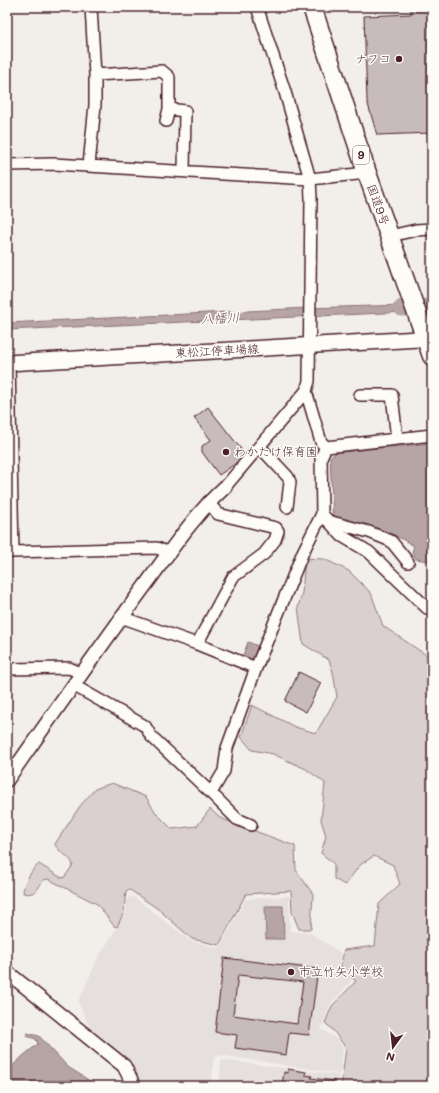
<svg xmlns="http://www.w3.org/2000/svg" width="439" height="1093" font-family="Mali,'Klee One',sans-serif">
	<rect width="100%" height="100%" fill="#f2efeb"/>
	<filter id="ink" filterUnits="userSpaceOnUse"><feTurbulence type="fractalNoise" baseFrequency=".025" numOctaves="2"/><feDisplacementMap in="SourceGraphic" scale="8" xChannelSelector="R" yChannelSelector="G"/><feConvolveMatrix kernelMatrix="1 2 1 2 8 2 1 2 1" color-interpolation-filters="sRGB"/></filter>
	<g filter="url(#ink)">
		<path fill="#e5dfdd" d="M128 896 135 898 191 941 219 948 246 899 289 896 290 931 310 933 341 953 338 970 352 980 330 1005 321 1029 336 1038 343 1047 340 1074 220 1055 214 1058 211 1086H139L138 1080 125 1058 90 1028 78 1002 98 958 126 913Z
			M221 1060 339 1075 338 1086H219Z"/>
		<path fill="#d9d0cf" stroke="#92787d" d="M305 558 324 559 349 571 371 593 383 626 432 659V1086H341L346 1048 332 1029 325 1023 332 1006 356 981 340 969 344 950 375 946 379 904 400 884 393 865 374 856 360 865 345 885 334 879V864L321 853 326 836 321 820 325 783 306 769 273 754 252 750 241 737 252 705 295 727 316 733 337 697 333 672 329 660 303 644 298 607 302 593Z
			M112 783 146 797 156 813 172 829 197 826 210 809 220 818 295 846 296 870 313 894 311 929H299L292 912 291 891 246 894 219 945 192 939 158 909 130 890 126 891 124 912 117 927 114 926 97 904 48 879 43 880C38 889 35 896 23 893 23 884 32 869 39 864L60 877 64 878 73 865C70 855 58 853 55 844L80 806 95 789Z"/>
		<path fill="#b7a5a6" stroke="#8b6f75" d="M404 305 407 312 7 330V323L308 308Z
			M432 443V566L428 561 416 559 412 552 414 546C383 527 368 525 333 521L330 457 337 452Z
			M248 642 258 646 253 662 242 658Z
			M265 906H283L284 939H266Z
			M27 1033 39 1036 68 1067 98 1086H7V1071L24 1055 38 1044 36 1039 26 1036Z"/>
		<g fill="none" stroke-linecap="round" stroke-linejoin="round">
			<path stroke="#b7a5a6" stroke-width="17" d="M402 308 432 307"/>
		</g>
		<path fill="#c8bbbb" stroke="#4a1f2b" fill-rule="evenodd" d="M411 7H432V133L377 135 367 101 364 16 411 14Z
			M208 407 244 453 235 464 219 475 202 452V446L211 440 194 418Z
			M299 672 321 683 306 712 285 701Z
			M224 958 318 969 309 1035 289 1033 286 1055 235 1048 237 1035 215 1032ZM238 975 303 982 297 1024 233 1015Z
			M288 1069 306 1072 305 1075 312 1076 311 1078 335 1081V1086H282L284 1072 288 1073Z"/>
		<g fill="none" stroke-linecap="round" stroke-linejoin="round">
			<g stroke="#4a1f2b" stroke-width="14">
				<path id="minor" d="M91 7 95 75
					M169 109 185 111 184 171
					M7 165 54 164 310 179 367 173
					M89 165 95 105V75L162 71 169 77V109L166 121
					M390 236 416 230 432 229
					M397 439 432 435
					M260 447 288 477 290 482 287 507
					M326 447 397 439 392 395H360
					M225 487 306 391 309 381 311 198 310 179 285 92 257 7
					M322 514 342 536 369 552 427 608 432 605
					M328 521 369 532 391 541 408 562
					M7 552H13L9 363
					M13 552 157 548 169 553
					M197 644 233 577 264 554 275 540 278 531 276 528 218 514 208 502
					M256 668 303 552 322 514 321 457 326 447 321 442 306 391
					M7 669 69 668 81 673
					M73 685 145 726 151 736 211 793 224 771 227 748 256 668 197 644 121 617
					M211 793 237 819 251 825"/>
			</g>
			<g stroke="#4a1f2b" stroke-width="16">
				<path id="tertiary" d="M7 780C53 714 99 648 147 583 171 550 195 514 225 487
					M7 972 124 1066 134 1086"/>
			</g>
			<g stroke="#4a1f2b" stroke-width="18">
				<path id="secondary" d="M7 363 419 339 427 341 432 340"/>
			</g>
			<g stroke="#4a1f2b" stroke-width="21">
				<path id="trunk" d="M312 7 367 173 432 356"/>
			</g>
			<use href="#minor" stroke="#fdfcf7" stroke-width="11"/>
			<use href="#tertiary" stroke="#fdfcf7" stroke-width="13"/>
			<use href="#secondary" stroke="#fdfcf7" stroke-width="15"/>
			<use href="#trunk" stroke="#fdfcf7" stroke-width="18"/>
		</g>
	</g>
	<g fill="#4a1f2b" stroke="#fdfcf7" stroke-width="1.5">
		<circle cx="399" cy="59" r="4"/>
		<circle cx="226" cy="452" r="4"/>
		<circle cx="291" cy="972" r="4"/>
	</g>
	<g text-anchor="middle" stroke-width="3" stroke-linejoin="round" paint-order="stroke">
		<rect fill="#fdfcf7" stroke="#806168" stroke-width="1" x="353" y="146" width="16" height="18" rx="3"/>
		<g font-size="11" font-weight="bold" fill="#4a1f2b">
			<text x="361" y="159">9</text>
		</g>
		<g font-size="12" fill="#4a1f2b" stroke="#fdfcf7" text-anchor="start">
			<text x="391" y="63" text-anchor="end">ナフコ</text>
			<text x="234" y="456">わかたけ保育園</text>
			<text x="299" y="976">市立竹矢小学校</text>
		</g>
		<g font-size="12" fill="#4a1f2b" stroke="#fdfcf7">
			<text transform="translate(378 205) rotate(70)" y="4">国道9号</text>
			<text transform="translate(217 351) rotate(-3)" y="4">東松江停車場線</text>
		</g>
		<g font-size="13" font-style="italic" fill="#704e56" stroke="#fdfcf7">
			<text transform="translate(220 318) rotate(-3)" y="5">八幡川</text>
		</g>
	</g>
	<rect width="439" height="1093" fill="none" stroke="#fdfcf7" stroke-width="24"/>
	<rect x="12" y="12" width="415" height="1069" fill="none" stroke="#4a1f2b" stroke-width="1.5" filter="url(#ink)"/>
	<g transform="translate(393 1047) rotate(195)" stroke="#fdfcf7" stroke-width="3" paint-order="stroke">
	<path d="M0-3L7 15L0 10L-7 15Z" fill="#4a1f2b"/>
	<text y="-6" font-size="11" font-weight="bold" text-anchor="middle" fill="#4a1f2b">N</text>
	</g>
</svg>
